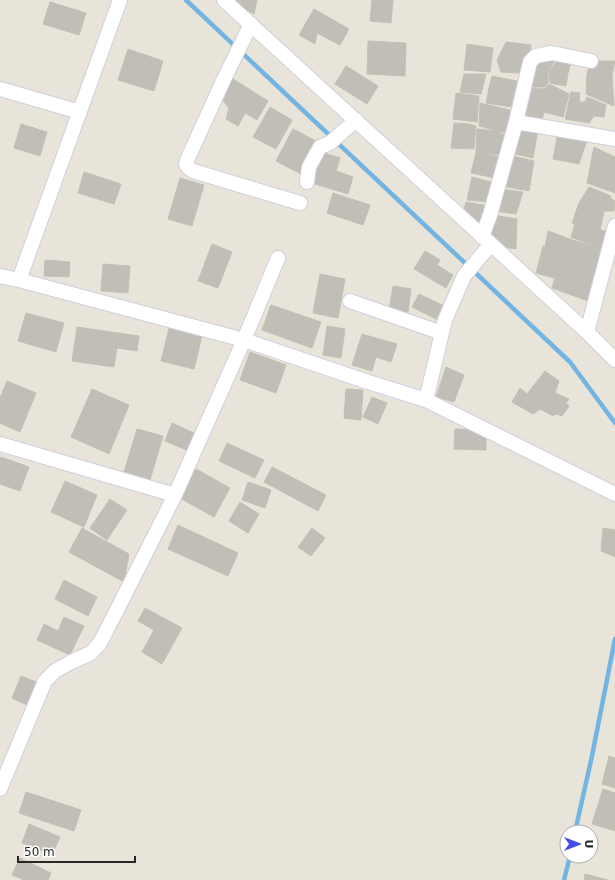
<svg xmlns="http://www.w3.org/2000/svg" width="615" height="880" font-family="'DejaVu Sans',sans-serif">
	<rect width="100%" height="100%" fill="#e8e4d9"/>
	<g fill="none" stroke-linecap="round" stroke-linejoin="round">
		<path stroke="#74b4e2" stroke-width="4.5" d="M186 0 570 362 615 423
			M575 832 592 756 615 639
			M564 880 570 856"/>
	</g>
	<path fill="#c0beb6" stroke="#c3c0b3" d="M235 0H257L254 14 235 3Z
		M372 0H393L391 23 370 21Z
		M50 2 86 13 79 35 43 24Z
		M314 9 349 29 340 45 317 33 315 44 299 35Z
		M368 41 406 43 405 76 367 74Z
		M506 42 531 45 530 54 526 63 519 73 501 72 497 60Z
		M467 44 493 48 490 72 464 70Z
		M128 49 163 61 154 91 118 80Z
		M538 59 554 61 548 72V83L545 87H528Z
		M556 61 571 62 568 73 566 86 550 83 549 72Z
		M591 61H615L612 75 614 106 586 94 587 74Z
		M346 66 378 86 367 104 335 84Z
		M464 74H486L481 94 460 92Z
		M492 76 517 81 514 94 489 88Z
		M233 79 268 101 257 120 245 113 238 126 226 119 229 108 221 98Z
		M549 84 569 94 563 117 544 112 541 124 519 120 526 88 545 89Z
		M489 88 514 94 511 107 486 103Z
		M571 92 580 93 579 102H585L587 97 606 105 604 117 594 116 589 123 565 119Z
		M456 93 479 96 477 122 453 119Z
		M480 103 510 110 506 133 479 126Z
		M270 107 292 120 276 149 253 137Z
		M454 123 469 124 476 126 474 149 451 148Z
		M21 124 47 132 40 156 14 148Z
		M517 125 538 129 533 158 511 153Z
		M293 129 318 142 301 174 276 161Z
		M477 129 497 131 506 136 502 155 476 153Z
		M558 132 588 137 579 164 553 159Z
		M594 147 615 157V193L587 183Z
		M321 152 340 158 336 171 353 177 348 194 312 183Z
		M476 153 501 157 495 178 471 173Z
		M509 155 534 161 529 191 502 186Z
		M84 172 121 184 114 204 78 193Z
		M472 177 495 183 489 202 467 200Z
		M180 178 204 185 192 226 168 219Z
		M589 187 611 196 610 198 615 201 614 211H604L579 203Z
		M500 189 523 192 516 214 495 211Z
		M333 193 370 205 363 225 327 213Z
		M466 202 489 206 483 224 471 223 462 215Z
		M579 203 604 211 600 230 572 223Z
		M493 215 517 219 516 249 496 246 486 236Z
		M575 224 606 231 602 250 571 237Z
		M548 231 567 238 563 252 545 247Z
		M567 238 602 250 595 272 560 259Z
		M212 244 232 252 218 288 198 281Z
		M543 246 563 252 554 278 536 273Z
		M425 251 440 260 437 265 453 275 446 288 414 269Z
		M560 259 595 272 588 301 552 288Z
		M45 260 70 262 69 277 44 276Z
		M103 264 130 266 128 293 101 291Z
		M320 274 345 279 338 318 313 313Z
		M393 286 411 289 408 312 389 310Z
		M419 294 444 306 438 320 412 307Z
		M271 305 321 322 312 348 262 330Z
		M26 313 64 323 56 352 18 341Z
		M327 326 345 329 341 358 323 355Z
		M77 327 139 336 137 351 117 348 114 367 72 361Z
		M169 328 202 336 194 369 161 361Z
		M362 334 397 344 391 362 376 357 372 371 352 365Z
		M250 352 286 365 276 393 240 380Z
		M446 367 464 375 454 402 436 397Z
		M545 371 559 381 555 393 569 399 566 403 569 406 562 416 556 414 553 416 540 409 533 414 512 402 520 388 527 394Z
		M7 381 36 393 20 432 0 423V398Z
		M92 389 129 405 109 454 71 437Z
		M346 389 363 390 361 420 344 418Z
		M372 397 387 403 378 424 363 417Z
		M172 423 196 434 189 451 165 441Z
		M137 429 163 436 150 480 124 472Z
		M455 429 486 430V450L454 449Z
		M227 443 264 460 255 478 219 461Z
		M1 457 29 467 20 491 0 484V461Z
		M272 467 326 495 318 511 264 482Z
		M196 469 230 488 214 517 180 498Z
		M65 481 97 495 84 527 51 512Z
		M248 482 271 490 265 508 242 500Z
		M110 499 127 510 107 540 90 528Z
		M240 502 259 514 248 533 229 521Z
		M178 525 238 553 228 576 168 549Z
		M82 528 129 554 124 582 69 552Z
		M312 528 325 538 311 556 298 547Z
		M603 528 615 530V557L601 551Z
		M64 580 97 597 88 616 55 599Z
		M145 608 182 628 162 664 142 652 154 630 138 621Z
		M64 617 84 626 70 655 37 640 44 624 58 631Z
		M21 676 39 683 29 706 12 698Z
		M609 756 615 758V788L602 784Z
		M603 789 615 793V831L592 824Z
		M26 792 81 810 74 831 19 813Z
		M29 824 60 837 52 855 22 843Z
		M20 858 51 873 48 880H24L12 875Z
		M585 874 608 880H584Z"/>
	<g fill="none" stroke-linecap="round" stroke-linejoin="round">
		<g stroke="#cfcfdf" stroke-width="16">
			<path id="street" d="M224 0 587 332 615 360
				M251 24 224 79 188 158 186 164 188 167 193 171 300 203
				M0 89 80 112
				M516 122 615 139
				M307 182 309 167 320 147 330 143 356 120
				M482 237 490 215 516 122 530 62 536 56 552 53 591 61
				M0 276 19 280 244 340 368 382 426 400 615 494
				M19 280 120 0
				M350 301 442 333
				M587 332 615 226
				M426 400 445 320 464 276 491 244
				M0 444 175 495
				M0 789 45 681 55 671 71 662 91 653 100 643 120 604 175 495 244 340 278 258"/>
		</g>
		<use href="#street" stroke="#fff" stroke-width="14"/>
	</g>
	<g transform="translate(579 844) rotate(90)"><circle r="19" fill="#ffffff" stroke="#a9a9a9"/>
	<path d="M0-3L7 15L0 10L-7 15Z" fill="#464ce8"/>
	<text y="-6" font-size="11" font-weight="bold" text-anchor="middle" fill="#272727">U</text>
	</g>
	<path d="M18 856v6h117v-6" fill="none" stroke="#272727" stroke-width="2"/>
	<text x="24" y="856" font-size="12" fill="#272727" stroke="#ffffff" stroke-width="3" paint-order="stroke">50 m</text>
</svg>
